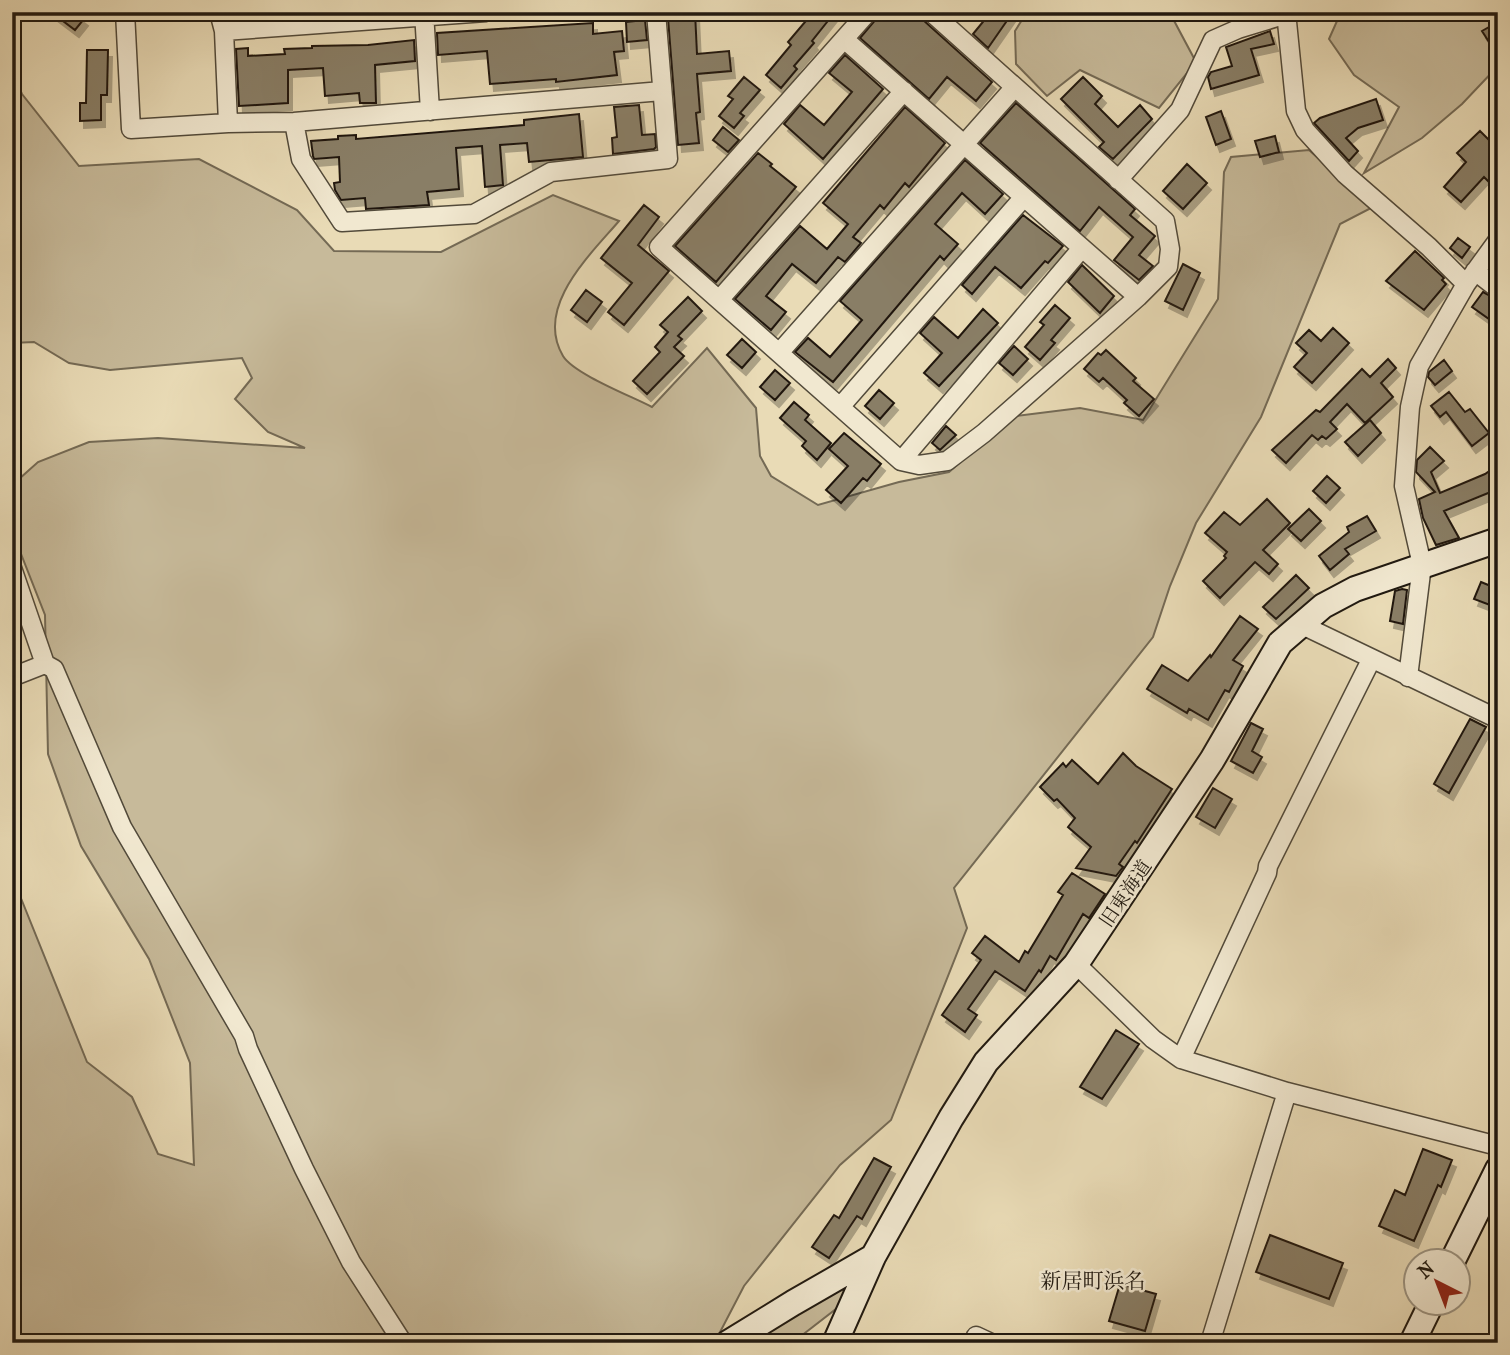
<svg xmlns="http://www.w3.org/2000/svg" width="1510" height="1355" font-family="'IM FELL French Canon','Noto Serif JP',serif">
	<defs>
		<filter id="shadow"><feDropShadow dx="4" dy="7" stdDeviation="0" flood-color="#0004"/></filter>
	</defs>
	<rect width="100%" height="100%" fill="#e9dbb6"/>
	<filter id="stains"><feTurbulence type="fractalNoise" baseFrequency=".00286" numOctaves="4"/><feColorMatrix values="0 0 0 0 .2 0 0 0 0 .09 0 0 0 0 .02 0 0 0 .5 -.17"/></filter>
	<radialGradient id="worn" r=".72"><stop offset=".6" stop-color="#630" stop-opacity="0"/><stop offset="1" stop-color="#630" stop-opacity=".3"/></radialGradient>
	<path fill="#c7ba9a" stroke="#746a55" stroke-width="2" d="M1027 12H1176L1171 15 1196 62 1159 108 1080 70 1047 96 1016 64 1015 31Z
		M1341 12H1498V66L1462 104 1422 138 1364 173 1399 107 1354 75 1329 39Z
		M12 73 22 94 79 166 199 159 297 210 334 251 441 252 553 195 619 221C590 255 534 307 563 356 574 374 631 396 652 407L707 348 756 408 760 456 771 476 818 505 899 482 949 472 987 439 1007 417 1080 408 1143 420 1218 299 1224 172 1231 157 1309 150 1373 207 1340 224 1261 417 1196 523 1170 586 1153 637 954 888 967 928 891 1120 840 1165 744 1286 718 1336 707 1343H12V876L87 1062 132 1097 158 1154 194 1165 190 1063 149 959 81 846 48 754 45 615 12 531V491L18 480 38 462 89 442 158 438 305 448 268 432 235 399 252 378 242 358 110 370 69 363 34 342 12 343Z
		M862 1264 841 1305 792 1343H742Z"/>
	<path fill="#897e66" stroke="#201910" stroke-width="2" filter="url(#shadow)" d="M51 12H75L84 19 75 30Z
		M670 12H695L697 54 729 51 731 71 697 74 700 112 696 113 699 143 678 145 668 18H671Z
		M809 12H835L812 41 814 43 794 66 797 69 781 88 766 75 791 45 788 42 805 22 803 20Z
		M882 12H920L923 20 992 82 976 101 947 77 929 99 860 38Z
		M991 12H1013L988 48 973 34Z
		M645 20 647 40 627 42 626 22Z
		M1498 22V37L1489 42 1482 31Z
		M593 23V34L622 31 624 51 614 52 617 75 556 82V79L490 84 487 51 438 55 437 33Z
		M1270 31 1274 44 1251 49 1259 75 1211 89 1208 77 1211 72 1232 66 1226 47Z
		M414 40 415 61 375 65 376 103H360L359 93 325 96 323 68 288 70V103L239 106 236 49 248 48V56L285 54 284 49 312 48V46L368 45Z
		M87 50H108L107 95H101V120L80 121V103H86Z
		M845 55 883 89 823 159 784 124 800 105 824 125 852 92 829 73Z
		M744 77 760 90 740 113 744 116 734 128 719 116 733 99 728 96Z
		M1083 77 1102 96 1095 104 1118 127 1140 105 1152 119 1113 159 1099 147 1104 142 1061 99Z
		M1376 99 1383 120 1358 128 1346 138 1358 151 1349 161 1314 123 1320 118Z
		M1016 103 1135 209 1130 215 1155 236 1139 255 1153 266 1139 280 1114 260 1133 237 1099 207 1080 231 980 143Z
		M639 105 642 135 655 134 656 147 654 149 613 154 612 138 617 137 614 107Z
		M905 107 945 143 909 187 905 183 884 209 880 205 853 237 861 243 845 262 838 257 816 283 792 264 766 296 786 312 771 330 735 299 800 226 827 249 848 224 823 203Z
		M1221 111 1231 139 1216 145 1206 117Z
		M579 114 583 157 529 162 527 143 500 145 503 185 485 187 482 146 456 148 459 189 427 192 429 205 366 209 365 198 341 200 335 190 334 183 340 182 339 157 314 159 313 156 311 141 338 139V136L356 135V139L524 125V120Z
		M723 127 739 140 728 152 713 140Z
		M1480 131 1498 149V191L1484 177 1461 202 1444 187 1466 162 1457 153Z
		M1275 136 1279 152 1260 157 1255 141Z
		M758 153 772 164 770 166 796 187 716 282 675 246Z
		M965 160 1003 194 985 214 962 193 935 224 958 244 944 260 940 256 833 382 795 352 808 338 830 357 862 320 840 301Z
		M1187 164 1207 183 1183 209 1163 191Z
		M644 205 659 217 638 245 669 271 624 325 608 312 632 283 601 258Z
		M1023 215 1063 246 1048 263 1045 261 1021 288 995 267 972 294 962 285Z
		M1458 238 1470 247 1462 258 1450 248Z
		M1415 251 1444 278 1442 280 1446 284 1424 310 1386 281Z
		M1183 264 1200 273 1183 310 1165 301Z
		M1082 265 1114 296 1100 313 1068 282Z
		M586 290 602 302 587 322 571 310Z
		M1483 292 1498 300V307L1489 319 1472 307Z
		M688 297 702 311 678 336 682 339 674 347 684 356 647 394 633 381 660 352 655 347 668 332 660 325Z
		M1055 305 1070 318 1051 340 1055 343 1040 360 1025 347 1044 325 1040 322Z
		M983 309 998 323 939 386 924 373 942 353 920 333 934 317 958 338Z
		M1333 328 1349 343 1312 383 1294 367 1307 353 1296 343 1309 330 1321 341Z
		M742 339 756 352 742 368 727 355Z
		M1014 346 1028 359 1013 375 999 363Z
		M1106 350 1136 378 1133 381 1154 399 1139 416 1124 403 1127 400 1103 378 1099 382 1084 369 1098 353 1101 355Z
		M1388 359 1396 368 1381 383 1393 397 1365 423 1347 404 1330 422 1337 429 1326 439 1322 436 1318 440 1312 435 1286 463 1272 450 1316 410 1320 412 1362 369 1370 377Z
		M1444 360 1452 371 1435 385 1428 377 1429 372Z
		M775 370 790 383 775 400 760 387Z
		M879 390 894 403 880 419 865 406Z
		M1449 392 1465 412 1470 409 1489 433 1472 446 1446 412 1440 417 1431 406Z
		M794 402 809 415 805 420 831 443 817 460 802 446 806 441 780 418Z
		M1370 420 1381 433 1358 456 1345 442Z
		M946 426 956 435 940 450 932 443Z
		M844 433 881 464 867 481 863 478 841 503 826 490 848 466 829 449Z
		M1430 447 1444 461 1431 472 1440 493 1485 474 1498 465V489L1444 511 1459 538 1436 545 1423 518 1419 499 1435 492 1416 472 1417 460Z
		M1327 476 1340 488 1326 503 1313 491Z
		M1267 499 1290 523 1263 550 1278 564 1269 574 1255 562 1220 598 1203 581 1226 558 1224 556 1227 552 1205 533 1224 512 1240 525Z
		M1309 509 1321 521 1301 541 1288 529Z
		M1367 516 1376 531 1345 549 1349 554 1330 570 1319 556 1349 532 1347 527Z
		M1296 575 1309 588 1276 619 1263 607Z
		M1481 582 1498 589V608L1474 599Z
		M1402 589 1407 590 1403 624 1390 621 1395 591Z
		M1240 616 1258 629 1233 660 1243 666 1229 692 1225 690 1208 720 1189 709 1187 713 1147 689 1162 665 1188 681 1210 655 1211 657Z
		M1470 719 1486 727 1449 793 1434 784Z
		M1251 723 1263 729 1252 751 1262 757 1253 773 1231 761Z
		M1123 753 1136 766 1172 789 1137 843 1135 841 1119 864 1123 867 1116 876 1076 868 1091 847 1068 827 1075 818 1057 799 1054 801 1040 787 1063 763 1066 767 1072 760 1098 784Z
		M1213 788 1232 799 1215 828 1196 817Z
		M1072 873 1105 894 1089 918 1083 914 1056 960 1050 956 1041 972 1039 970 1025 991 995 971 968 1009 977 1015 965 1032 942 1015 981 960 972 953 985 936 1019 962 1025 951 1028 953 1063 895 1058 892Z
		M1116 1030 1139 1044 1102 1099 1080 1087Z
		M1423 1149 1452 1160 1441 1187 1438 1185 1414 1241 1379 1226 1395 1190 1405 1195Z
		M874 1158 891 1167 862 1219 857 1216 829 1258 812 1247 834 1215 839 1218Z
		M1270 1235 1343 1263 1329 1299 1256 1272Z
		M1120 1284 1156 1294 1145 1331 1109 1321Z"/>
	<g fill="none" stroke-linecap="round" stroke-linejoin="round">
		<g stroke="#524a3a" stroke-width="21">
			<path id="street" d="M125 12 131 129 228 123 294 122 662 91
				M219 12 224 31 228 123
				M424 12 430 111
				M868 12 659 247 901 461 919 465 947 461 984 433 1138 297 1168 267 1170 249 1165 221 931 12
				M1286 12 1296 111 1305 130 1345 174 1429 247 1466 284
				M224 31 486 12
				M844 39 1138 297
				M294 122 301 159 342 222 474 214 551 172 668 159 656 12
				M1118 180 1180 110 1213 40 1238 29 1287 14
				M1475 271 1498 289
				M719 300 904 91
				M779 353 1014 88
				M840 407 1024 197
				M901 461 1082 248
				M12 568 45 664 54 669 122 827 244 1036 248 1049 304 1169 351 1262 403 1343
				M1300 624 1498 719
				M12 677 45 664
				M1408 677 1422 565 1404 486 1410 407 1419 366 1466 284 1498 240
				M1076 964 1153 1039 1181 1059 1287 1092 1498 1146
				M1181 1059 1267 873 1268 866 1371 660
				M976 1336 991 1343
				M1210 1343 1287 1092"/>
		</g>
		<g stroke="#201910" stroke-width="28">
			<path id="secondary" d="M1453 1260 1498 1169
				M728 1343 793 1303 873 1257
				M835 1343 873 1257 951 1118 986 1062 1076 964 1212 760 1280 643 1323 606 1355 589 1498 540
				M1412 1343 1432 1302"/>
		</g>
		<use href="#street" stroke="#f1e8d0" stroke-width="18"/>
		<use href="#secondary" stroke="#f1e8d0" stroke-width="24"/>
	</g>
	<g text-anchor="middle" stroke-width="5" stroke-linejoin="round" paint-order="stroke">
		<g font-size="19" fill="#201910" stroke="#f1e8d0">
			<text transform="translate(1125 893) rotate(-56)" y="7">旧東海道</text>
		</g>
		<g font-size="21" fill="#201910" stroke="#f1e8d0">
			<text x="1093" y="1288">新居町浜名</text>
		</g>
	</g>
	<rect width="1510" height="1355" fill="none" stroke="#e9dbb6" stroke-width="42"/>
	<rect x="14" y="14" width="1482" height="1327" fill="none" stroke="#201910" stroke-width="3.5"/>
	<rect x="21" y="21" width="1468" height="1313" fill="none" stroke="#201910" stroke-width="2"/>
	<g transform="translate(1437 1282) rotate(318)"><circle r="33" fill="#f1e8d0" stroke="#9d9583" stroke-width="2"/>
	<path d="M0-5L12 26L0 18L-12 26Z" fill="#8f2418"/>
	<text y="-10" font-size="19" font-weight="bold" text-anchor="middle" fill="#201910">N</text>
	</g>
	<rect width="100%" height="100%" filter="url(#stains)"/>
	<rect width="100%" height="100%" fill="url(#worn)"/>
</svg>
